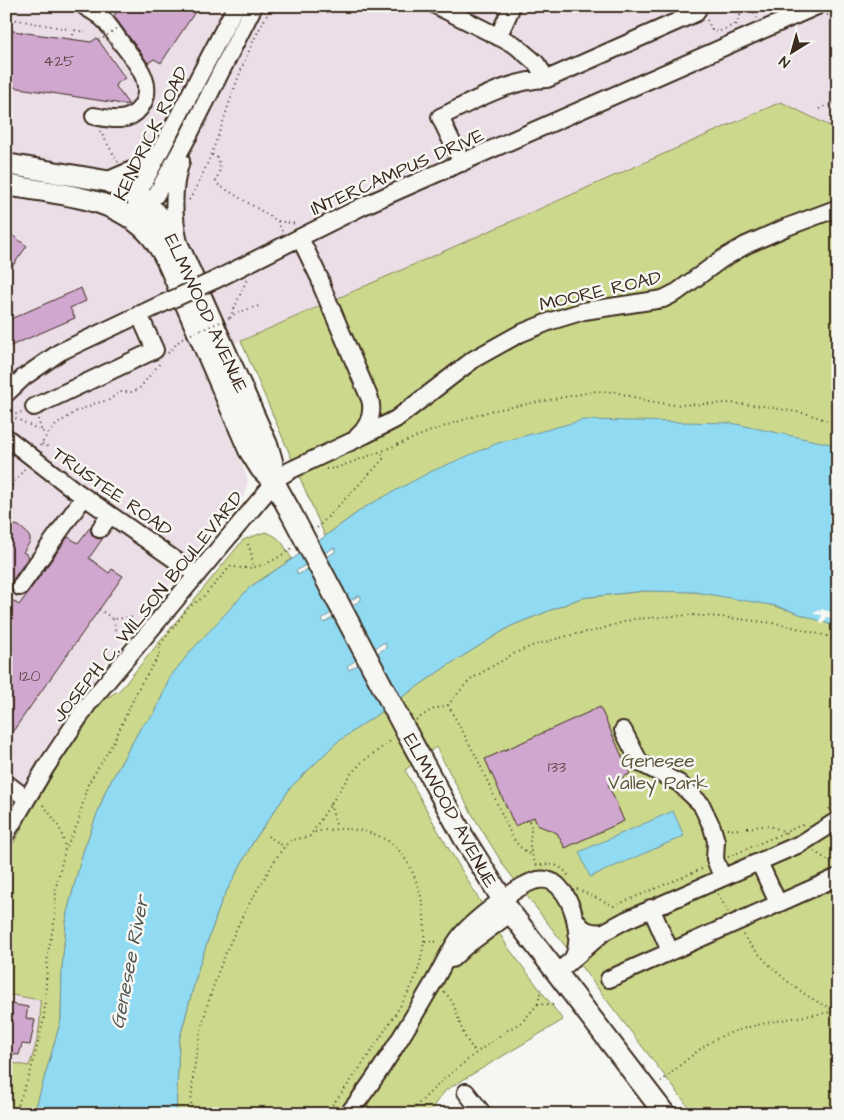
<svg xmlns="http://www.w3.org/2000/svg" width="844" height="1120" font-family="'Architects Daughter',sans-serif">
	<rect width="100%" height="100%" fill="#f6f6f2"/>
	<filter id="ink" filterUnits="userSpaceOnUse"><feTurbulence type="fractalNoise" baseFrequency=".02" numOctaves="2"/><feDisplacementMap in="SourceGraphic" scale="10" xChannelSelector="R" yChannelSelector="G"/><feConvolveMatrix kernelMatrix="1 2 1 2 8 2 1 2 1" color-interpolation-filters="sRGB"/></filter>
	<g filter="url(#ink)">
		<path fill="#ebdee7" d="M6 6H231L157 143 119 219 130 227 153 253 195 342 211 395 244 469 248 482 244 495 98 672 87 696 6 821Z
			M262 6H838V130L781 102 229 346 183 240 181 170 189 150Z
			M6 994 40 1000 42 1017 38 1035 29 1066 6 1062Z"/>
		<path fill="#ccd98c" stroke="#848255" d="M781 102 838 130V448L830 444 365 507 325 536 241 341Z
			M265 532C281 536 284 546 292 559L250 587 170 677 155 713 141 727 106 790 83 852 67 913 62 968 61 1020 34 1114H6V1062L29 1066C37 1044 42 1023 40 1000L6 994V848L12 846 25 822 23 817 45 780 50 778 90 719V713L99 702 120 690 243 540Z
			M644 591C661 591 678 591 695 592 744 595 792 610 838 627V1114H694L504 866 472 814 436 747 405 770 437 829 507 946 563 1020 446 1090 427 1114H176L179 1041 199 966 222 900 253 842 291 787 336 743 447 666 511 626 581 598Z"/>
		<path fill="#91dbf2" stroke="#6f949d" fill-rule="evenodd" d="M583 420 731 423 830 444 838 448V627L776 606 695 592 644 591 581 598 511 626 447 666 336 743 291 787 253 842 222 900 199 966 179 1041 176 1114H34L61 1020 62 968 67 913 83 852 106 790 141 727 155 713 170 677 190 652 250 587 309 548 365 507 430 472 498 443ZM333 548H335V552L298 575 296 571ZM358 596H361V600L324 623 322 619ZM383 643H386V648L349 670 347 666Z
			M673 811 684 836 590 877 579 852Z"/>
		<path fill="#f6f6f2" d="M821 609 838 614V623L834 622V619L827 617 823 624 819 623 822 615 813 614 818 610 820 612Z"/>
		<path fill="#d0a7ce" stroke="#3b2a1e" d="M120 6H199L161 63 154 59 148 63 114 16Z
			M6 30 91 42 97 38 125 78 115 85 129 105 6 86Z
			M6 231 27 246 6 275Z
			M81 288 86 301 70 308 75 318 6 348V321Z
			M6 523 19 526 26 532 30 538V542L23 552 29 556 12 581 6 592Z
			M91 526V533L94 537 99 539 103 538 89 558 109 573 112 569 123 576 6 741V596L19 605 68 537 78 543Z
			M600 707 630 774 608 784 624 821 565 848 557 833 537 825 534 817 515 826 485 759Z
			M6 1003 28 1007 26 1018 35 1020 30 1045 22 1044 19 1055 6 1053Z"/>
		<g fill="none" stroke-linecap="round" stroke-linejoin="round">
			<g stroke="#3b2a1e" stroke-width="20">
				<path id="minor" d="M84 6C90 10 98 14 103 19 110 26 116 36 122 44 136 62 157 85 140 108 128 124 110 119 94 116
					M437 6 515 45 536 63 547 79
					M498 37 510 11 509 6
					M462 163 440 117C474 101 509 80 547 79L696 13 699 6
					M106 181 141 166 157 154
					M135 209 142 186 236 6
					M138 212 156 195 189 135 254 6
					M300 238 320 279 322 287 370 399C374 414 368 427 357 437
					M179 243C173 216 172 188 181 161
					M215 280 363 206 817 6
					M6 394 24 377 60 352 164 303
					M34 407 155 350 139 314
					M6 437 73 489 197 575
					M100 529 110 515
					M20 587 84 497
					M623 730 640 763 679 783 701 804 712 827 716 841 715 859 722 877
					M6 783 26 798
					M6 834 46 767 88 704 279 477 291 470 365 435 396 419 474 359 519 334 551 321 584 311 663 299 677 292 722 259 746 245 787 227 838 208
					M759 862 778 903
					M651 908 670 951
					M604 932 626 920 802 843 838 820
					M452 959 466 946 511 913
					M572 960 604 932C590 934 581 930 575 918
					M609 979 838 877
					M466 1092 483 1114
					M348 1114C379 1075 404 1033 429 990 440 973 449 949 462 934 474 920 517 886 534 881 543 878 553 880 559 887 574 902 583 938 573 958 569 964 561 968 556 973"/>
			</g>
			<g stroke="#3b2a1e" stroke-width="24">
				<path id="major" d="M6 164 106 181 130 192 147 204 159 216 174 237 183 256 268 447 272 461 274 482
					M6 185C56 194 117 195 152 237 160 247 166 258 171 270L249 450 261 469 274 482 290 511
					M408 735 464 838 511 913 665 1114"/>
			</g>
			<path stroke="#3b2a1e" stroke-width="2" stroke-dasharray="1 4" stroke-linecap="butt" d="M747 6 757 18
				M827 15 838 10
				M6 18 85 32
				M707 20 712 30 718 32 736 24
				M736 25 744 6
				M72 40 74 30
				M819 109 838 101
				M100 131 118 162
				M212 155 218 158 220 169 216 181 217 184 278 221 282 231
				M189 200C217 154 227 100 249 51 255 36 264 21 272 6
				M278 221 297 224
				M230 318 247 279
				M230 318 236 313 262 305
				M168 353 182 338
				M11 416 47 434
				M6 417 23 412
				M38 419 42 432
				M42 444 49 447
				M40 446 47 435 56 425 75 412 96 403 109 400 120 392H132L139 389 160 363
				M326 469 336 468 382 451
				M6 494 25 468
				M317 528 376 467 383 459 382 451 436 429 490 411 597 391 614 392 649 401 674 405 731 403 763 406 808 414 838 424
				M248 544 251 552 253 566
				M99 609 113 619 135 617
				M113 619 117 638
				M448 705 478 760 512 837 520 847 531 855
				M416 720 431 710 448 705 466 684 473 678 513 654 534 645 575 634 594 631 634 619 689 615 721 617 781 624 838 639
				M330 804 337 828
				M43 805C56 821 62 828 65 849
				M829 809 838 802
				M529 821C533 828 530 834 530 842 530 851 533 858 537 866
				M727 829C753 832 763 817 789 835
				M315 832C347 825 388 829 406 860 428 896 430 942 414 981 407 997 396 1012 387 1027 368 1057 348 1086 325 1114
				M268 836 285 847
				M814 851 833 864
				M728 857 804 824
				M6 865 12 867
				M541 865C554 862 563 867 570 878
				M577 889 614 906 704 868
				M718 894 728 912
				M743 935C762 961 805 1002 838 1010
				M425 941 440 942
				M444 992C456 1002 457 1018 463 1032 466 1040 471 1046 476 1053
				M538 1004 541 989
				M661 1082C677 1068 703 1044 722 1036 756 1022 801 1017 838 1011
				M14 1114 30 1074 40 1035 44 1018 48 952 55 918 56 887 65 850 78 823 87 786 113 743 140 685 159 656 160 651 159 646 189 607 202 598 231 566C253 573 275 561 292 548
				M191 1114C192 1031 221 947 265 877 272 866 279 851 289 842 295 838 303 839 310 836L349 776 361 763 393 739
				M408 1114 443 1080 476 1053 506 1031 522 1022 538 1004 554 1005"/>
			<use href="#minor" stroke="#f6f6f2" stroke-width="16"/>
			<use href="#major" stroke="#f6f6f2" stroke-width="20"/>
			<g stroke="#3b2a1e" stroke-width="20" stroke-linecap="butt">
				<path id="minor-bridge" d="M164 303 215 280"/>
			</g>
			<g stroke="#3b2a1e" stroke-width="24" stroke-linecap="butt">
				<path id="major-bridge" d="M290 511 408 735"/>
			</g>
			<path stroke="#3b2a1e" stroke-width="2" stroke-dasharray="1 4" stroke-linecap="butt" d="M99 41 120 26
				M182 338 230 318"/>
			<use href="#minor-bridge" stroke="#f6f6f2" stroke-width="16"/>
			<use href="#major-bridge" stroke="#f6f6f2" stroke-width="20"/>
		</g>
	</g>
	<g text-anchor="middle" stroke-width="5" stroke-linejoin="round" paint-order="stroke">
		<g font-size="16" fill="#60494a">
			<text x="59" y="66">425</text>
			<text x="30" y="681">120</text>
			<text x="557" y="772">133</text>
		</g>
		<g font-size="19" fill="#3b2a1e" stroke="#f6f6f2">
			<text transform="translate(150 133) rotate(-64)" y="7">KENDRICK ROAD</text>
			<text transform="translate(397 171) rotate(-24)" y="7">INTERCAMPUS DRIVE</text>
			<text transform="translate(600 290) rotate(-13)" y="7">MOORE ROAD</text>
			<text transform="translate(207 313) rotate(65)" y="7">ELMWOOD AVENUE</text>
			<text transform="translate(113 491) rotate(35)" y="7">TRUSTEE ROAD</text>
			<text transform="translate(147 606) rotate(-51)" y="7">JOSEPH C. WILSON BOULEVARD</text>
			<text transform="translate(451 810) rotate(61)" y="7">ELMWOOD AVENUE</text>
		</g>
		<g font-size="19" fill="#5f563a" stroke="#f6f6f2">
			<text x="658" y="767">Genesee<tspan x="658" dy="22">Valley Park</tspan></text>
		</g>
		<g font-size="20" font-style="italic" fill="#505653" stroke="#f6f6f2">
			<text transform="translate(129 962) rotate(-79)" y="7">Genesee River</text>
		</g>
	</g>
	<rect width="844" height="1120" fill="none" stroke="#f6f6f2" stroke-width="25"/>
	<rect x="12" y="12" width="819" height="1095" fill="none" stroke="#3b2a1e" stroke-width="2" filter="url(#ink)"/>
	<g transform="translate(792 52) rotate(217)" stroke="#f6f6f2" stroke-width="4" paint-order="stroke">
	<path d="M0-4L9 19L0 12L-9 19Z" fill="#3b2a1e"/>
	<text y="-8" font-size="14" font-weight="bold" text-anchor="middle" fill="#3b2a1e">N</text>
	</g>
</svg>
